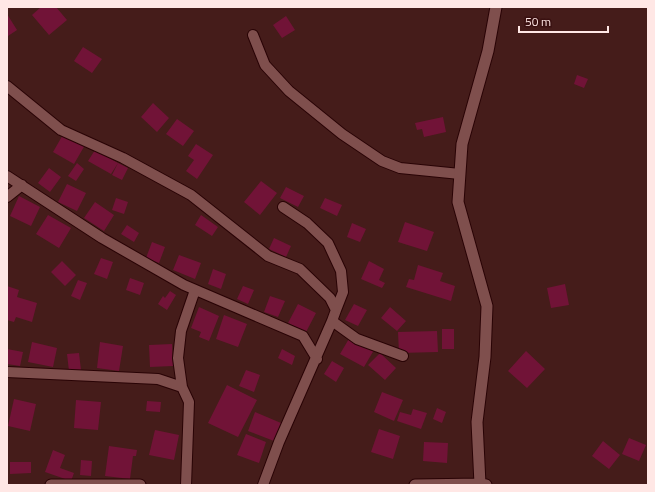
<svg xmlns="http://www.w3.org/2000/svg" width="655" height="492" font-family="'Titillium Web',sans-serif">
	<rect width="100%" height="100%" fill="#451c1a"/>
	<path fill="#711337" d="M41 7H56L67 20 49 35 32 15Z
		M7 14 17 30 8 36 7 34Z
		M286 16 295 30 282 38 273 25Z
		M83 47 102 59 92 73 74 61Z
		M577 75 588 79 584 88 574 84Z
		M153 103 169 118 157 132 141 117Z
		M443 117 446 132 424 137 422 129 417 130 415 123Z
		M177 119 194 131 183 146 166 134Z
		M64 133 85 145 74 164 53 152Z
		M196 144 213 155 197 179 186 171 194 160 188 156Z
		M95 150 118 163 111 174 88 161Z
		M77 163 84 169 76 181 68 176Z
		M118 163 128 168 122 180 112 175Z
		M49 168 61 177 50 192 38 183Z
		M261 181 277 193 260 215 244 202Z
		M67 184 86 193 77 211 58 202Z
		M286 187 304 196 298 207 280 198Z
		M19 196 40 207 31 226 10 216Z
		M116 198 128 202 124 214 112 210Z
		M325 198 342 205 337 216 320 208Z
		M95 202 114 215 104 231 84 218Z
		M48 215 71 228 59 248 36 234Z
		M201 215 218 227 212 236 195 225Z
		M405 222 434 232 427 251 398 242Z
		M352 223 366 229 360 242 347 237Z
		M127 225 139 233 134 242 121 234Z
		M274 238 291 246 286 257 269 249Z
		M152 242 165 247 159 263 146 258Z
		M179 255 201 263 195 279 173 270Z
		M101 258 113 262 107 279 94 274Z
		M62 261 76 275 65 286 51 272Z
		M369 261 384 269 379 280 385 283 382 288 361 279Z
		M418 265 443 273 440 281 455 286 451 301 406 287 409 279 414 280Z
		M213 269 226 274 221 289 208 284Z
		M130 278 144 283 140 295 126 290Z
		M78 280 87 283 80 300 71 296Z
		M565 284 569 305 551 308 547 288Z
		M7 286 19 290 17 297 37 303 32 322 16 317 14 322 7 320Z
		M243 286 254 290 248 304 237 299Z
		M170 291 176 295 167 310 158 304 163 296 165 298Z
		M270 296 285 301 278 317 264 312Z
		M298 304 316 313 306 332 288 323Z
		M354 304 367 310 358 326 345 320Z
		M199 307 219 316 209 341 199 337 201 332 191 328Z
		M390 307 406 321 397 331 381 318Z
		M224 315 247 324 238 347 216 339Z
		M442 329H454V349H442Z
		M437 331 438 352 399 353 398 332Z
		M350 337 374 350 364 367 340 354Z
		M32 342 57 348 53 367 28 362Z
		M100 342 123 346 119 371 97 368Z
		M172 344 173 366 150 367 149 345Z
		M7 349 23 352 20 366 7 364Z
		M282 349 295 356 292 365 278 358Z
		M526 351 545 369 527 388 508 371Z
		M79 353 81 370 69 371 67 354Z
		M380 353 396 368 385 380 368 365Z
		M332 361 344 368 336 382 324 374Z
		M246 370 260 375 254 392 239 386Z
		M227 385 257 400 238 437 208 423Z
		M382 392 403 400 394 421 374 412Z
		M14 399 36 404 30 431 8 426Z
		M76 400 101 402 98 430 74 428Z
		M147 401 161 402 160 412 146 411Z
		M437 408 446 412 442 423 433 419Z
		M413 409 427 413 421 429 397 421 400 412 411 415Z
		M255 412 281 423 274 441 248 431Z
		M379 429 400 436 393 459 371 452Z
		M155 430 179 435 174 460 149 455Z
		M246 434 266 442 259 463 237 455Z
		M629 438 646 445 639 461 622 454Z
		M603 441 620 455 609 469 592 456Z
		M424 442 448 443 447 463 423 461Z
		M109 446 137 450 136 456H133L130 479 105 476Z
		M53 450 65 455 60 468 74 473 71 481 45 472Z
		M81 460 92 461 91 476 80 475Z
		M10 462H31V473L10 474Z"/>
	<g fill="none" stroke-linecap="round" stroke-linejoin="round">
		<g stroke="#290305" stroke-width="12">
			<path id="minor" d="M253 35 265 65 289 91 342 134 382 161 400 168 460 174
				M7 86 61 130 123 158 191 195 268 256 300 269 330 298 336 310 332 321 279 442 263 485
				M7 176 102 238 184 285 303 336 317 359
				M7 197 22 185
				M283 207 307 223 328 243 341 271 343 292 336 310
				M332 321 357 339 403 356
				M7 372 158 379 182 387 189 402 186 485
				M182 387 178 358 181 331 195 290"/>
		</g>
		<g stroke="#290305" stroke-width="13">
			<path id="tertiary" d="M480 484 477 422 485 357 487 306 458 202 462 144 488 51 496 7
				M51 485H140
				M415 485 480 484 486 485"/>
		</g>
		<use href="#minor" stroke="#7f4f4d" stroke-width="10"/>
		<use href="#tertiary" stroke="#7f4f4d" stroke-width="11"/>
	</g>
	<rect width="655" height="492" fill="none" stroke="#ffe7e5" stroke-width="16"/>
	<path d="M519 26v6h89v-6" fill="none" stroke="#ffe7e5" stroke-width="2"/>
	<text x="525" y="26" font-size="12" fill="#ffe7e5" stroke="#3a1111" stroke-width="3" paint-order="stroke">50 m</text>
</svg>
